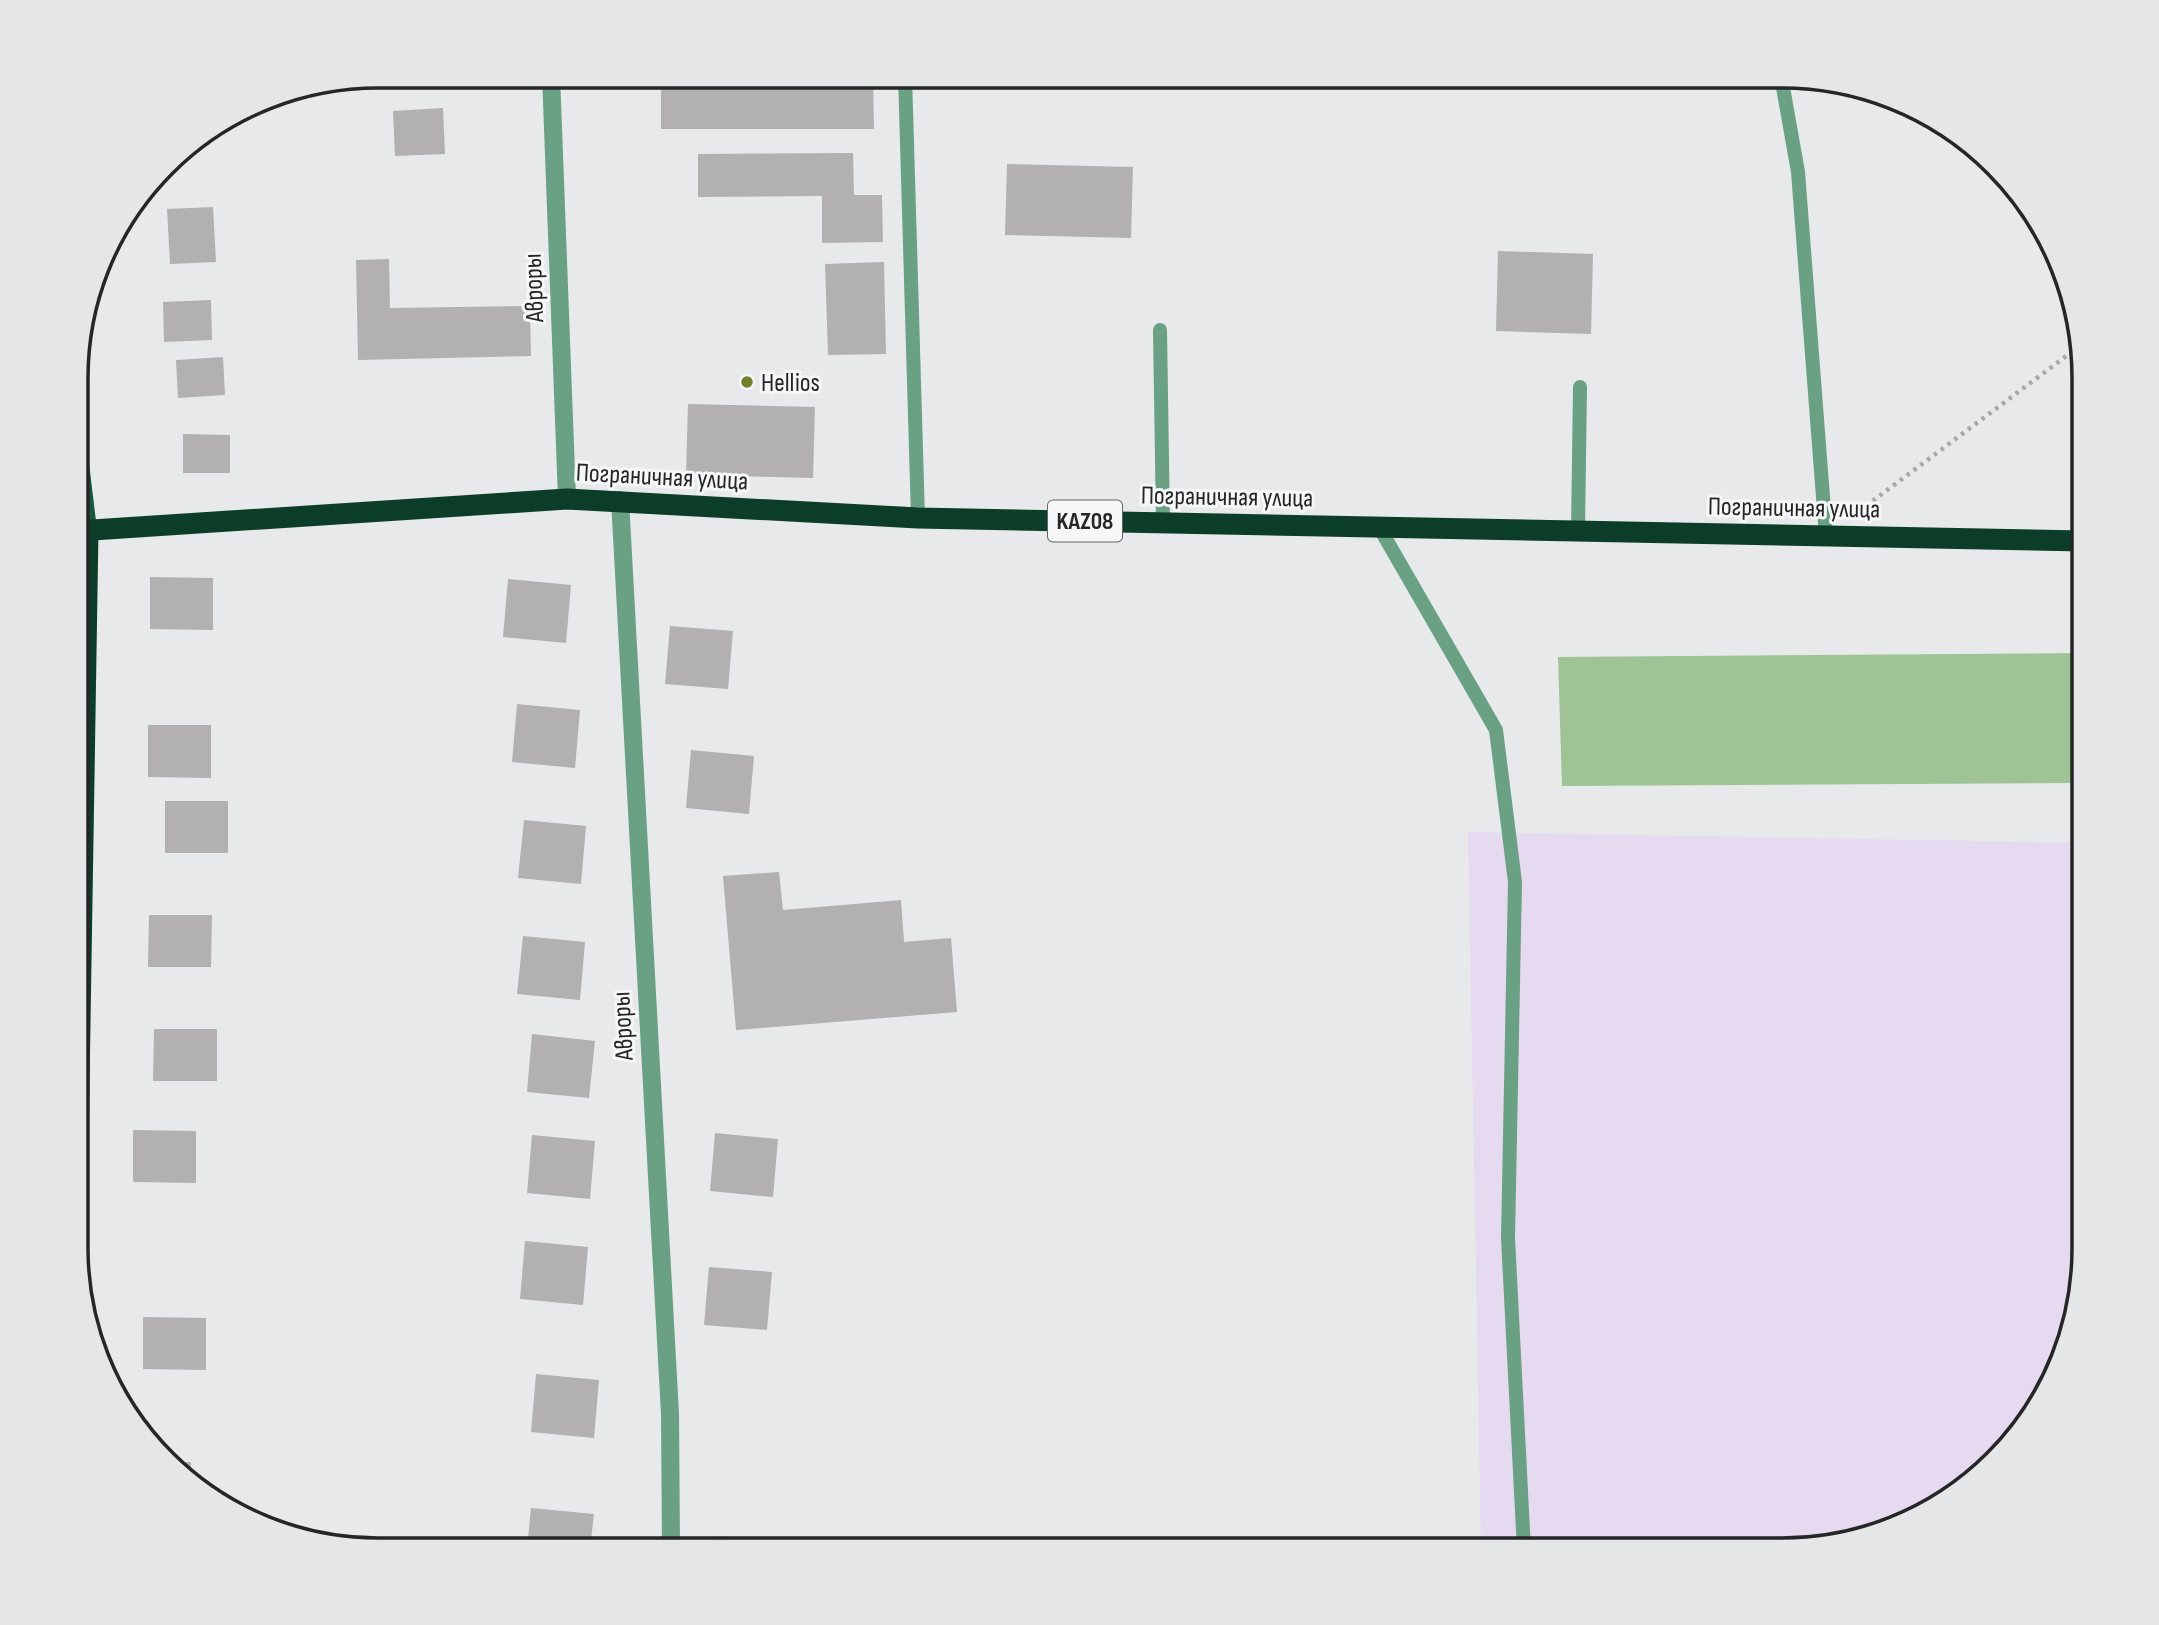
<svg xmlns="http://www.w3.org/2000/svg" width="2159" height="1625" font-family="'Sofia Sans Condensed',sans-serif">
	<rect width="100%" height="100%" fill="#e7e9eb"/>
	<path fill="#e5daef" d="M1468 832 2083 843V1268L2061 1364 2009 1446 1915 1519 1781 1550H1481Z"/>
	<path fill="#9ec395" d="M2084 653 2083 783 1562 786 1558 657Z"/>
	<path fill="#b2b0b1" d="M661 75H873L874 129H661Z
		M443 108 445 154 395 156 393 111Z
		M209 133 210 145 183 148Z
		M853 153 854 195H882L883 242 822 243V196L698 197V154Z
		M1007 164 1133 167 1131 238 1005 235Z
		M213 207 216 262 170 264 167 209Z
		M1498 251 1593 254 1591 334 1496 331Z
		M389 259 390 308 530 306 531 356 358 360 356 260Z
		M884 262 886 354 828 355 825 264Z
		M211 300 212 340 164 342 163 302Z
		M223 357 225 395 178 398 176 360Z
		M688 404 815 407 813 478 686 475Z
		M183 434 230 435V473H183Z
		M150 577 213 578V630L150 629Z
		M508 579 571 585 566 643 503 637Z
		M670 626 733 631 728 689 665 684Z
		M517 704 580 710 575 768 512 762Z
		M148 725H211V778L148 777Z
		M691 750 754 756 749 814 686 808Z
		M165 801H228V853H165Z
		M524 820 586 826 581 884 518 878Z
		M779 872 783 910 901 900 904 942 951 938 957 1012 736 1030 723 876Z
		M149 915H212L211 967H148Z
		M523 936 585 942 580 1000 517 994Z
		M154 1029H217V1081H153Z
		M532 1034 595 1041 589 1098 527 1092Z
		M133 1130 196 1131V1183L133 1182Z
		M715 1133 778 1139 773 1197 710 1191Z
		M532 1135 595 1141 590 1199 527 1193Z
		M525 1241 588 1247 583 1305 520 1299Z
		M709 1267 772 1272 767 1330 704 1325Z
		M143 1317 206 1318V1370L143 1369Z
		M536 1374 599 1380 594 1438 531 1432Z
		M168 1462H191V1483L179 1475Z
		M531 1508 594 1514 590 1549H527Z
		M718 1536 781 1542 780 1549H717Z"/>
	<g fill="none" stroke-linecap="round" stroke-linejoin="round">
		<path stroke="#a7a9aa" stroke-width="4.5" stroke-dasharray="3.5 5" stroke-linecap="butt" d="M1866 506 2077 348"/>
		<path stroke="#6aa083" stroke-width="14" d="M905 75 918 518
			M1781 76 1798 172 1826 536
			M1160 330 1163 523
			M1379 527 1496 730 1515 882 1508 1238 1524 1550
			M1578 531 1580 387"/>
		<path stroke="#6aa083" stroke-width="18" d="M551 75 567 499
			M620 500 670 1414 671 1549"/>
		<path stroke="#17583c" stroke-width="18" d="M78 447 88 530"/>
		<path stroke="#0c3d28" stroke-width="21" d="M77 531 567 499 918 518 2084 541
			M76 1270 88 530"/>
	</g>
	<circle fill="#737e2a" stroke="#f5f7f9" stroke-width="2.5" cx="747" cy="382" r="7"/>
	<g text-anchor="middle" stroke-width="6" stroke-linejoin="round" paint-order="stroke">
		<rect fill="#f5f7f9" stroke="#646566" stroke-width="2" x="1048" y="500.5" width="74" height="41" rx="5"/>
		<g font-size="24" font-weight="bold" fill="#262627">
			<text x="1085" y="529">KAZ08</text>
		</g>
		<g font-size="26" fill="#262627" stroke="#f5f7f9">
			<text transform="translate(533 288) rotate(-92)" y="9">Авроры</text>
			<text transform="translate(662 476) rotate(3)" y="9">Пограничная улица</text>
			<text transform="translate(1227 496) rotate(1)" y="9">Пограничная улица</text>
			<text transform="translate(1794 507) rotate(1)" y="9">Пограничная улица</text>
			<text transform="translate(622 1026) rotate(-93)" y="9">Авроры</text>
		</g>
		<g font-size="26" fill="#262627" stroke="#f5f7f9" text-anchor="start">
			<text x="761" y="391">Hellios</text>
		</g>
	</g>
	<path d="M0 0H2159V1625H0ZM378 88H1782A290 290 0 0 1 2072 378V1248A290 290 0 0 1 1782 1538H378A290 290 0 0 1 88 1248V378A290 290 0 0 1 378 88Z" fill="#e4e6e8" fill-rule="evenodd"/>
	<path fill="none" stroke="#262627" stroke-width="3.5" d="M378 88H1782A290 290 0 0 1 2072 378V1248A290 290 0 0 1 1782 1538H378A290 290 0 0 1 88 1248V378A290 290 0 0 1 378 88Z"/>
</svg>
